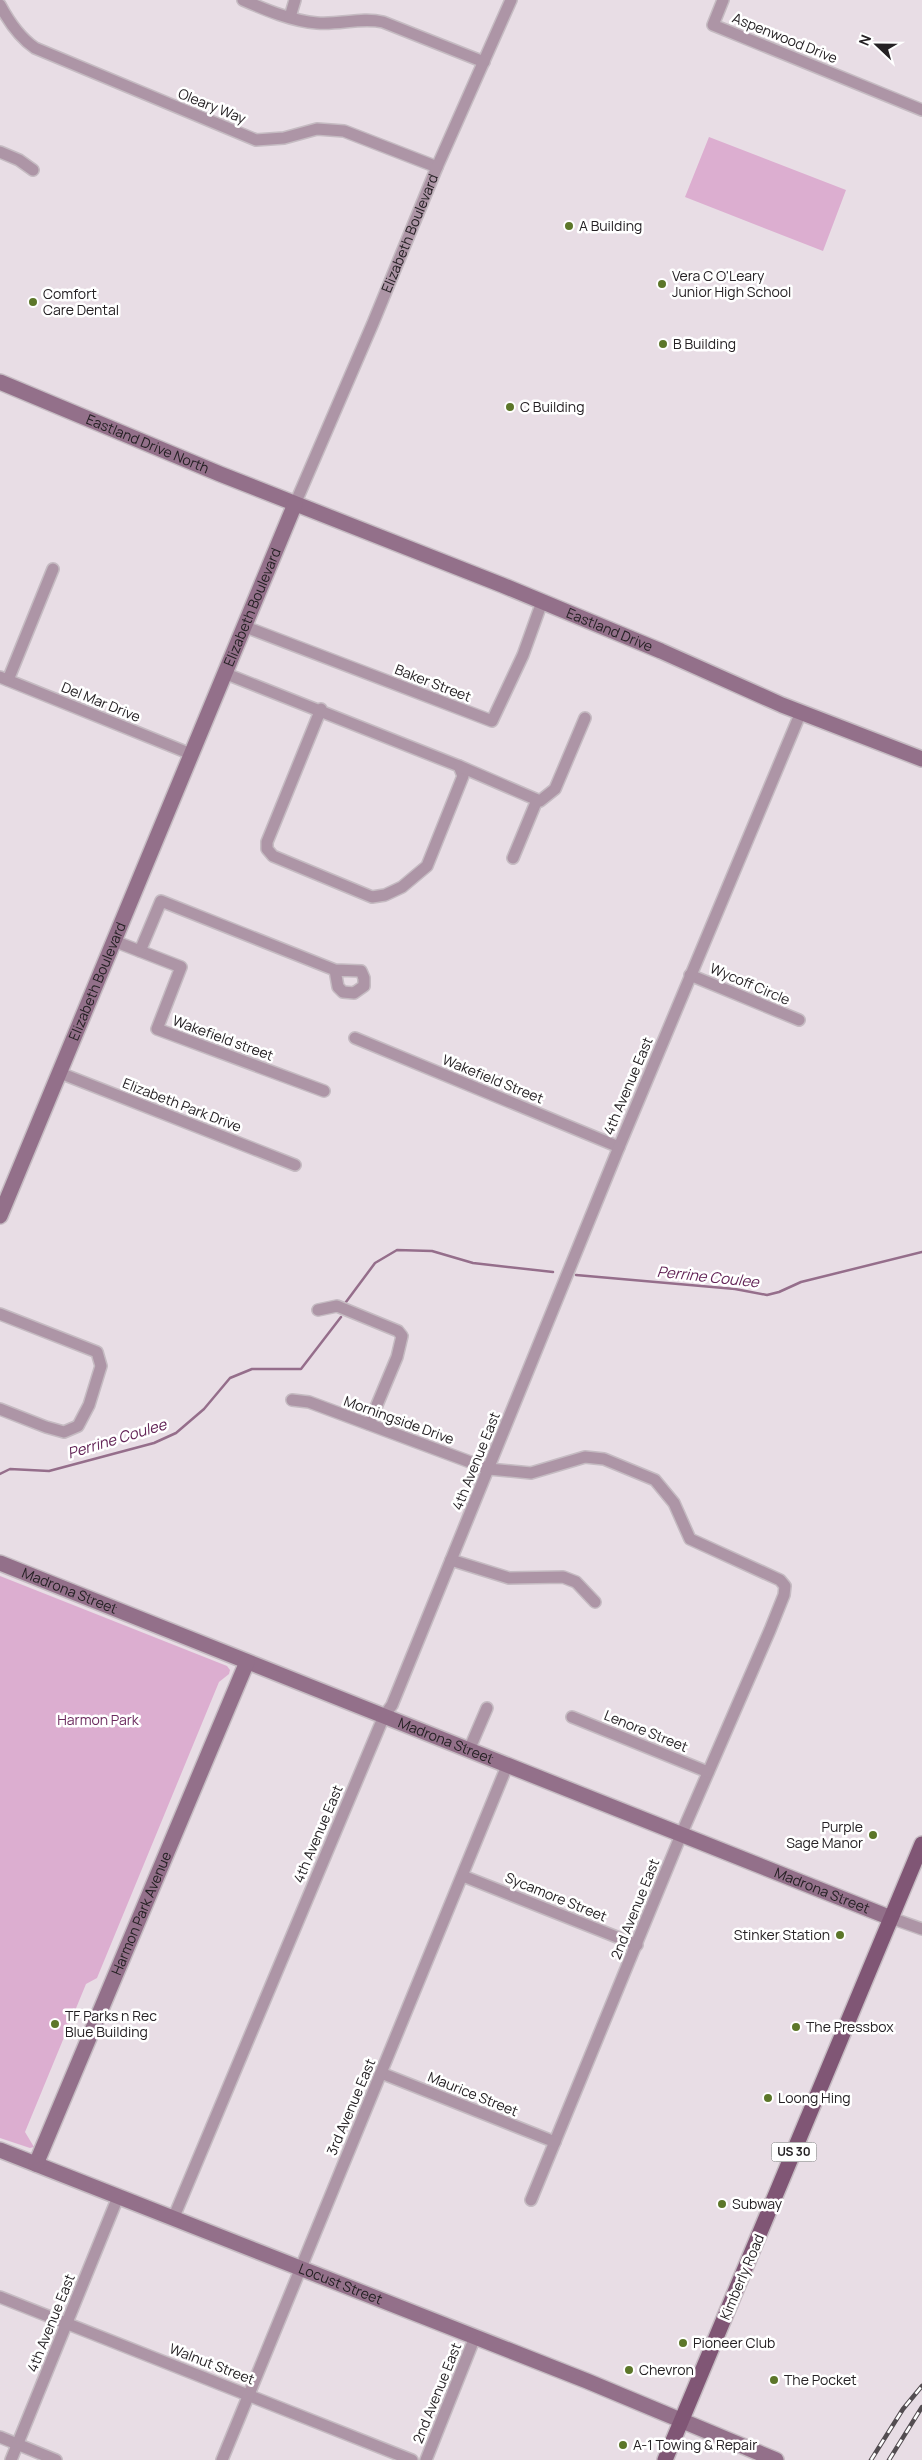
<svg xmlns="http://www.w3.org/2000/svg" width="922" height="2460" font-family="Manrope,sans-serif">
	<rect width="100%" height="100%" fill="#e8dde5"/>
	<path fill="#dcaed0" d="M709 137 846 190 823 251 685 197Z
		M0 1576 227 1666 230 1670 229 1674 219 1682 97 1978 86 1984 25 2132 34 2147 30 2148 0 2138Z"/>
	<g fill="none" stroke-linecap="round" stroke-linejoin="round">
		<path stroke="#956e8b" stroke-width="2.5" d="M576 1275 735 1289 767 1295 779 1292 801 1282 922 1252
			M346 1302 375 1263 397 1250 432 1251 473 1263 553 1272
			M0 1474 10 1469 49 1471 154 1443 176 1433 204 1409 230 1378 252 1369H301L341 1317"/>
		<g stroke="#c5bbc2" stroke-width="14">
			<g id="street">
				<path d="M243 0C266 10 292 21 317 23 340 25 361 17 383 22L484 62"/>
				<path d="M723 0 713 25 922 110"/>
				<path d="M0 5C9 22 19 37 35 48L256 140 284 138 317 129 344 131 437 167"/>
				<path d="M290 17 295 0"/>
				<path d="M0 152 19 160 33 170"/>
				<path id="s1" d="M295 504 373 323 437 167 511 0"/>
				<path d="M243 626 492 721 523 655 542 602"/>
				<path d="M224 673 459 766 463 776 427 866 402 887 385 895 372 897 273 856 267 849V842L321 709"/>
				<path d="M0 677 191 754"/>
				<path d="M8 680 53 569"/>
				<path d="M459 766 540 801 555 789 585 718"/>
				<path d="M513 858 537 800"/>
				<path d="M114 941 181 967 157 1029 324 1091"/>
				<path d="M140 951 161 901 335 970 361 971 364 978V986L354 993 343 992 338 987 335 970"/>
				<path d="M690 975 799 1020"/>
				<path d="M355 1038 619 1147"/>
				<path d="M60 1073 295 1165"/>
				<path d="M318 1310 337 1306 398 1331 402 1336 397 1357 369 1424"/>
				<path d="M0 1314 97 1352 101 1366 89 1405 78 1426 64 1432 46 1427 0 1409"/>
				<path d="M292 1400 309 1402 489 1469 531 1473 585 1457 604 1459 655 1480 674 1503 690 1539 780 1580 785 1586 784 1595 770 1630 681 1835 531 2200"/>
				<path d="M451 1560 509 1578 563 1577 576 1582 595 1602"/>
				<path d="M572 1717 708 1772"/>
				<path d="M469 1750 487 1708"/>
				<path d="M463 1876 637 1945"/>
				<path d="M891 1918 922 1929"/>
				<path d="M381 2073 555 2142"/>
				<path d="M173 2219 384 1716 392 1705 619 1147 801 712"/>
				<path d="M0 2297 412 2460"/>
				<path d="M0 2437 56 2460"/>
				<path d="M11 2460 118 2197"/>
				<path d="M222 2460 507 1766"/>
				<path d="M426 2460 475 2337"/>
			</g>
		</g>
		<g stroke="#c5bbc2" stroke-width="18">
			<g id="secondary">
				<path id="s2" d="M0 382 220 474 502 585 661 651 782 705 922 759"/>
				<path id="s3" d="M0 1216 295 504"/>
				<path id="s4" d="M0 1563 891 1918"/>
				<path id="s5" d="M0 2150 587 2381 776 2460"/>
				<path id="s6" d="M36 2164 247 1662"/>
			</g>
		</g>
		<g stroke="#c5bbc2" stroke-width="18">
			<path id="primary" d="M665 2460 922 1844"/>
		</g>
		<use href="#street" stroke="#ad95a6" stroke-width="11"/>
		<use href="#secondary" stroke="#93708a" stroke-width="15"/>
		<use href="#primary" stroke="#805675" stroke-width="15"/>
		<g stroke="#534d51" stroke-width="4.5">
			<path id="rail" d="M871 2460 903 2409 922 2386
				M889 2460 922 2407"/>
		</g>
		<use href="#rail" stroke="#fff" stroke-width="2.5" stroke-dasharray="8" stroke-linecap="butt"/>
	</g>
	<g fill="#5c7629" stroke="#fff" stroke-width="2">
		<circle cx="569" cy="226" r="5"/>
		<circle cx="662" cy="284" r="5"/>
		<circle cx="33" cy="302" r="5"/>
		<circle cx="663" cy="344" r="5"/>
		<circle cx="510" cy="407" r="5"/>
		<circle cx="873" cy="1835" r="5"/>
		<circle cx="840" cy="1935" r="5"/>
		<circle cx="55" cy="2024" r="5"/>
		<circle cx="796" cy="2027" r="5"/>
		<circle cx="768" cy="2098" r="5"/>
		<circle cx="722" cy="2204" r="5"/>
		<circle cx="683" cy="2343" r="5"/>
		<circle cx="629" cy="2370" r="5"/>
		<circle cx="774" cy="2380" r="5"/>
		<circle cx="623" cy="2445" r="5"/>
	</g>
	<g text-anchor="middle" stroke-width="5" stroke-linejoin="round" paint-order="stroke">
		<rect fill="#fff" stroke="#666466" stroke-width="1" x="771.5" y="2142.5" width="45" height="19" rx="4"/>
		<g font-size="12" font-weight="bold" fill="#252124">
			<text x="794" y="2156">US 30</text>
		</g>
		<g font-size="14" fill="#252124" stroke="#fff">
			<text transform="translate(785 38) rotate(22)" y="5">Aspenwood Drive</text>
			<text transform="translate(212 106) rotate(22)" y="5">Oleary Way</text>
			<text dy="5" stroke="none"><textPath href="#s1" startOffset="294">Elizabeth Boulevard</textPath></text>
			<text dy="5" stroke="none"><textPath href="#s2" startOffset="160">Eastland Drive North</textPath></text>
			<text dy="5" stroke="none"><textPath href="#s3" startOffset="659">Elizabeth Boulevard</textPath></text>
			<text dy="5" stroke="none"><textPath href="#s2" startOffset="658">Eastland Drive</textPath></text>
			<text transform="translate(433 683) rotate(21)" y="5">Baker Street</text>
			<text transform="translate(101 702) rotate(22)" y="5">Del Mar Drive</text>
			<text dy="5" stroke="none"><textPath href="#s3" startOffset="254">Elizabeth Boulevard</textPath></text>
			<text transform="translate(750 984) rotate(23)" y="5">Wycoff Circle</text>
			<text transform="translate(223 1038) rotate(20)" y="5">Wakefield street</text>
			<text transform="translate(493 1079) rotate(22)" y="5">Wakefield Street</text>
			<text transform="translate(628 1086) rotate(-67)" y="5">4th Avenue East</text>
			<text transform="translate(182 1105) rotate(21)" y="5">Elizabeth Park Drive</text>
			<text transform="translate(399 1420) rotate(20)" y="5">Morningside Drive</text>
			<text transform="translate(476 1461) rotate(-68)" y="5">4th Avenue East</text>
			<text dy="5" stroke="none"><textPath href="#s4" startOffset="75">Madrona Street</textPath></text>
			<text transform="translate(646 1731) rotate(22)" y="5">Lenore Street</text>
			<text dy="5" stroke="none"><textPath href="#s4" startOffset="480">Madrona Street</textPath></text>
			<text transform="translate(318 1834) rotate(-67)" y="5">4th Avenue East</text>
			<text dy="5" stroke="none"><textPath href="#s4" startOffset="885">Madrona Street</textPath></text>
			<text transform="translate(556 1897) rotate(22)" y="5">Sycamore Street</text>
			<text transform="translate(635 1909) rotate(-68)" y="5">2nd Avenue East</text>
			<text dy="5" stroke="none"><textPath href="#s6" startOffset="272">Harmon Park Avenue</textPath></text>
			<text transform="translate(473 2094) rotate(22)" y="5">Maurice Street</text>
			<text transform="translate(351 2107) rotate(-67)" y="5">3rd Avenue East</text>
			<text transform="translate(742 2277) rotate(-67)" y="5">Kimberly Road</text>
			<text dy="5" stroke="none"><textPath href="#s5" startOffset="366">Locust Street</textPath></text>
			<text transform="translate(51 2323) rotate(-68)" y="5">4th Avenue East</text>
			<text transform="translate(212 2364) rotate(21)" y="5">Walnut Street</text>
			<text transform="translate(437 2393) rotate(-68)" y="5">2nd Avenue East</text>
		</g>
		<g font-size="14" fill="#252124" stroke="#fff" text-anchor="start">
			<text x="579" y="231">A Building</text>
			<text x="672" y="281">Vera C O'Leary<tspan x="672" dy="16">Junior High School</tspan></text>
			<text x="43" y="299">Comfort<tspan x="43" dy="16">Care Dental</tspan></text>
			<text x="673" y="349">B Building</text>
			<text x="520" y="412">C Building</text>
			<text x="863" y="1832" text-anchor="end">Purple<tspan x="863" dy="16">Sage Manor</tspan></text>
			<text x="830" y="1940" text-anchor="end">Stinker Station</text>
			<text x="65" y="2021">TF Parks n Rec<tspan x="65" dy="16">Blue Building</tspan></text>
			<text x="806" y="2032">The Pressbox</text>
			<text x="778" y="2103">Loong Hing</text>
			<text x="732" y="2209">Subway</text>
			<text x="693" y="2348">Pioneer Club</text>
			<text x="639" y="2375">Chevron</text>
			<text x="784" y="2385">The Pocket</text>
			<text x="633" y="2450">A-1 Towing &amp; Repair</text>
		</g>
		<g font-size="14" fill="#6c2c5f" stroke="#fff">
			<text x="98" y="1725">Harmon Park</text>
		</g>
		<g font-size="15" font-style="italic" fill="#622356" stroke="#fff">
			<text transform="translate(708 1277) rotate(6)" y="5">Perrine Coulee</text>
			<text transform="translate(117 1439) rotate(-17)" y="5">Perrine Coulee</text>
		</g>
	</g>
	<g transform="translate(877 45) rotate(292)" stroke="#ffffff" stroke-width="4" paint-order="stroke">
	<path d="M0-4L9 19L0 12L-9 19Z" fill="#252124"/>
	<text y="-8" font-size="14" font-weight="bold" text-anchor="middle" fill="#252124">N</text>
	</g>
</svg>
